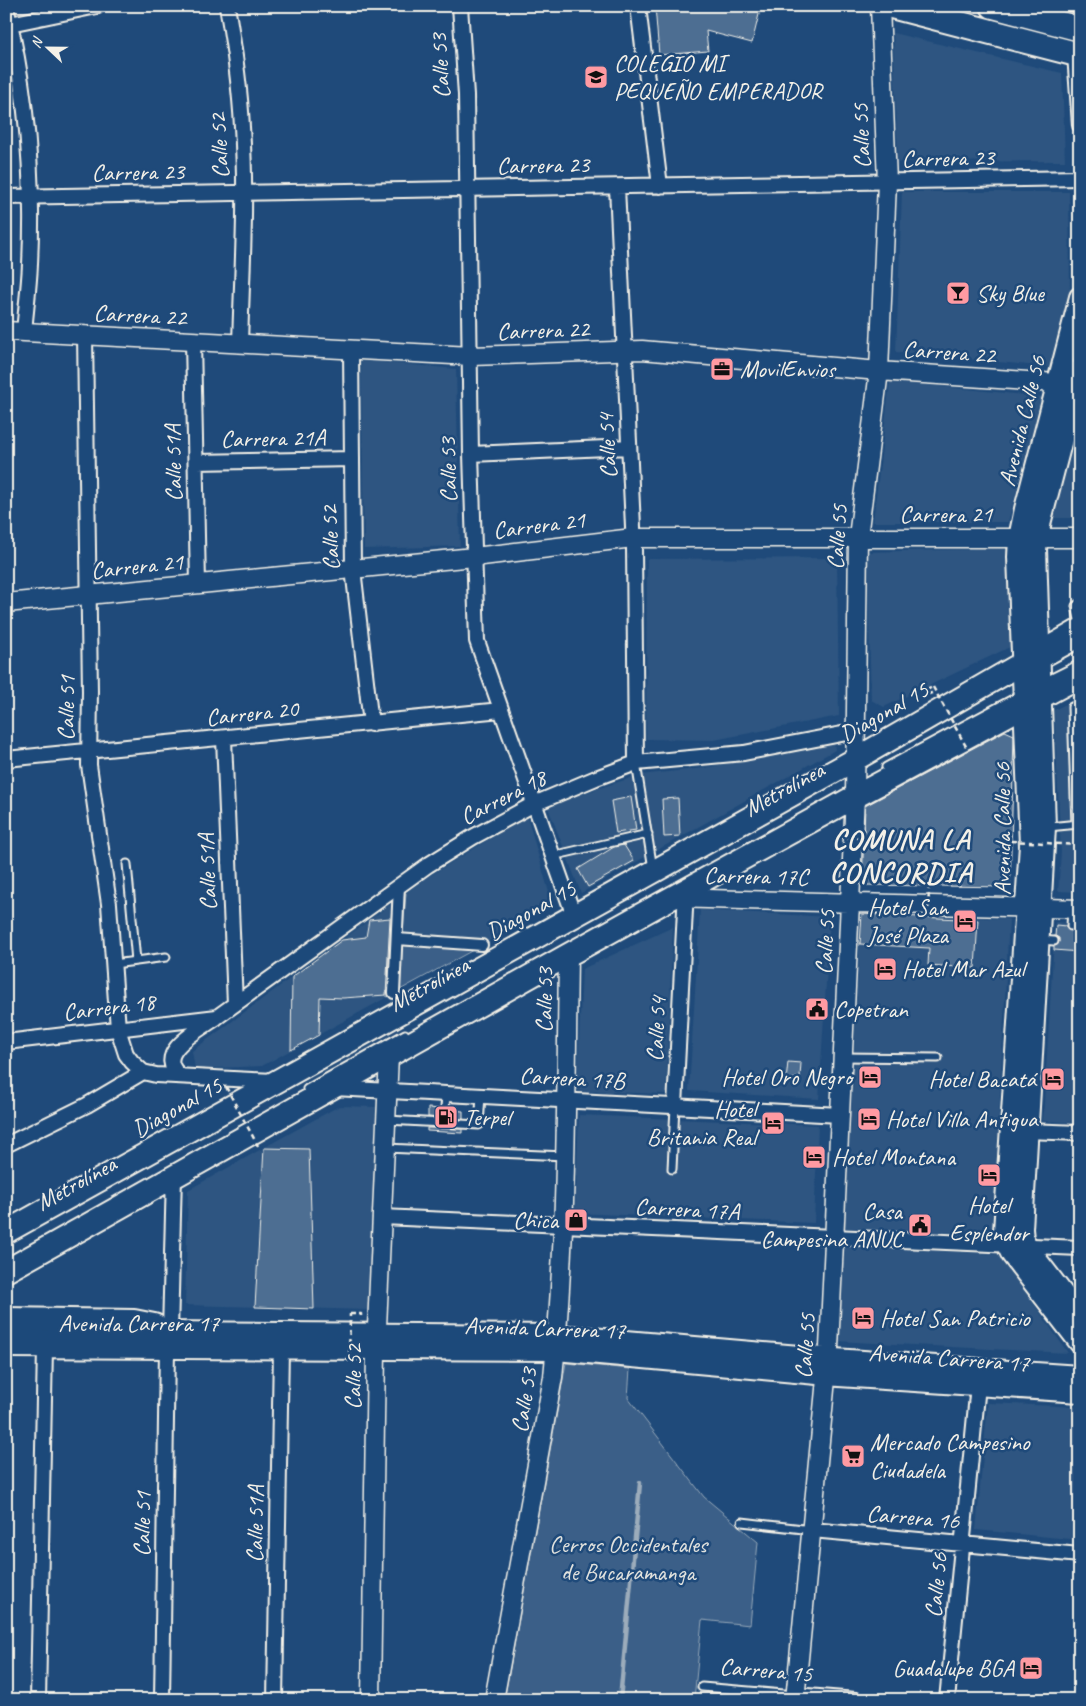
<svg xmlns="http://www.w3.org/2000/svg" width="1086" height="1706" font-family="Caveat,sans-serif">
	<rect width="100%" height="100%" fill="#1f4a7a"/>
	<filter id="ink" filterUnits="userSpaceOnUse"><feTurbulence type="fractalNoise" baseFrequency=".02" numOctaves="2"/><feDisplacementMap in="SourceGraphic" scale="10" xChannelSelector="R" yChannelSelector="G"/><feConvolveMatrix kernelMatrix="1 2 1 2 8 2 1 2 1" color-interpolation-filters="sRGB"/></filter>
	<g filter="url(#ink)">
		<path fill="#2d5581" d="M893 33 1062 73 1065 161 898 162Z
			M902 192H1069L1070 291 1049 367 896 352Z
			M361 360 456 369 460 546 364 549Z
			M890 381 1042 397 1008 522H873Z
			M1080 423V518H1053Z
			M1008 548 1010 647 884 707 871 700 867 552Z
			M837 558 839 716 714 740 646 739 647 559Z
			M1080 697V892L1058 891 1061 852 1054 710Z
			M834 742 835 750 581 893 547 805 640 775 704 768Z
			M527 816 553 906 262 1066 195 1069 192 1051 426 878Z
			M700 910 830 917 819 1099 689 1091Z
			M861 912 1009 919 993 1235 845 1228Z
			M1055 922 1080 924V1123L1043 1121Z
			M673 927 666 1094 577 1091 582 969Z
			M339 1106 376 1107 370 1310 185 1305 188 1190Z
			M579 1115 818 1125 814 1223 575 1213Z
			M841 1246 999 1254 1068 1353 836 1341Z
			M988 1403 1080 1407V1540L976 1530Z"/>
		<path fill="#3a5f88" stroke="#97a8b8" d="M406 893 403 934 486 943 387 997 386 995 392 903Z
			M566 1363 630 1369 628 1398 704 1497 758 1542 750 1625 702 1620 694 1699 698 1700H504Z"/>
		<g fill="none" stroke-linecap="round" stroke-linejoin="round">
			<path stroke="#9cacbb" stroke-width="4.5" d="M620 1700 640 1483"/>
		</g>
		<path fill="#4d6e92" stroke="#f4f1e8" d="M655 6H761L752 43 706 31 708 51 659 55Z
			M1005 731 1014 735 1010 887 862 885 865 806Z
			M631 797 636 830 616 833 611 801Z
			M678 798 680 836 664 837 662 799Z
			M624 845 634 861 588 887 578 869 614 847Z
			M862 914 978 920 975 968 928 965 929 948 860 944Z
			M390 918 386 995 343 998 320 997 319 1035 291 1050 292 977 342 940 366 937 369 920Z
			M1056 925 1066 926 1070 931 1074 930 1076 927H1080V952L1054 950V946L1059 942V938L1055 936Z
			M788 1062 801 1063 800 1077 786 1081Z
			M428 1108 440 1109 439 1118 428 1117Z
			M450 1110 463 1111V1119L450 1118Z
			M427 1128 462 1129V1133L427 1131Z
			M264 1148 309 1149 314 1309 255 1307Z"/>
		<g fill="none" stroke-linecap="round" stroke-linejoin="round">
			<g stroke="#f4f1e8" stroke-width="11">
				<path id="service" d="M1080 603 1076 606 1080 624
					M1045 663 1080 644
					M1042 683 1080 664
					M636 763 653 869
					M886 767 1022 694
					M1076 825 1072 707 1080 704
					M1048 827 1079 824
					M552 856 648 834
					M127 864 136 961
					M1071 926 1072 909
					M1040 940 1054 941
					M114 964 166 957
					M843 1057 938 1058
					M307 1089 405 1034
					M387 1120 479 1125 481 1096
					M444 1123 446 1094
					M386 1148 565 1156
					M672 1169 675 1106
					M742 1522 812 1530
					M702 1687 795 1695"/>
			</g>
			<g stroke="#f4f1e8" stroke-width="14">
				<path id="pedestrian" d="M397 939 482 945
					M394 993 399 885"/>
			</g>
			<g stroke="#f4f1e8" stroke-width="18">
				<path id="minor" d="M227 6C234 46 240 86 242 127 247 199 242 272 240 344
					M460 6 466 95 471 454 477 641 574 916
					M638 6 660 186
					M1079 6 1080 14
					M6 7C27 91 34 178 30 264 29 287 26 309 24 332
					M10 24 97 6
					M1075 54 1080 125
					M617 187 634 548 636 763
					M6 197 1080 178
					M85 335 90 691 89 765 109 904 118 1029 126 1054 132 1062 143 1072 156 1075 274 1081
					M193 341 198 584
					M351 350 353 569 371 724
					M471 454 629 447
					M196 462 352 459
					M224 739 235 1004
					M6 759 501 710
					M6 1042 217 1017 428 865 473 837 534 804 596 778 636 763 744 753 857 731
					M181 1076C151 1054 199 1030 216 1018
					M334 1088 840 1115
					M675 1106 686 890
					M1027 1131 1080 1133
					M6 1145 87 1105 143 1072
					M382 1217 1080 1248
					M170 1333 174 1175
					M812 1530 1080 1555
					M795 1695 856 1700
					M38 1700 45 1348
					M162 1700 167 1348
					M275 1700 281 1349
					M947 1700 978 1385"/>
			</g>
			<g stroke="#f4f1e8" stroke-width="21">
				<path id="tertiary" d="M6 331 471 356 642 350 879 371 1071 384
					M6 603 474 557 633 538H1080
					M672 898 1080 909
					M371 1700 376 1350 389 1055
					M494 1700 553 1377C567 1237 566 1096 568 955
					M795 1700 829 1348 855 796 858 537 879 371 887 182 880 6"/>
			</g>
			<g stroke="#f4f1e8" stroke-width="24">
				<path id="secondary" d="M1080 297 1025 509 1019 538 1018 557 1030 845 1004 1231 1005 1241 1012 1255 1080 1343
					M1080 370 1041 520 1036 549 1045 827 1022 1229 1023 1239 1030 1251 1080 1316
					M6 1331 557 1335 834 1359 1080 1376
					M6 1347 556 1350 839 1376 1080 1392"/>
			</g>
			<g stroke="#f4f1e8" stroke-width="26">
				<path id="primary" d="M6 1232 856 759 1080 630
					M6 1271 568 955 847 801 1080 676
					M6 1319 134 1321 154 1325 170 1333"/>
			</g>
			<g stroke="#f4f1e8" stroke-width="28">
				<path id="trunk" d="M891 6 1080 55
					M993 6 1080 29"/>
			</g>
			<path stroke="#f4f1e8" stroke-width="2.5" stroke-dasharray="5 4" stroke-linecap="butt" d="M932 693 928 694 926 690 933 687
				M1079 845 1080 852
				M350 1314H361V1316"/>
			<use href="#service" stroke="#1f4a7a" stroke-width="7"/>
			<use href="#pedestrian" stroke="#1f4a7a" stroke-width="10"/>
			<use href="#minor" stroke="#1f4a7a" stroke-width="14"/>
			<use href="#tertiary" stroke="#1f4a7a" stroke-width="18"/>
			<use href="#secondary" stroke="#1f4a7a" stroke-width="20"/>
			<use href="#primary" stroke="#1f4a7a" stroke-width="22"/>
			<use href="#trunk" stroke="#1f4a7a" stroke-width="24"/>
			<path stroke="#f4f1e8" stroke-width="2.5" stroke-dasharray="5 4" stroke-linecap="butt" d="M933 687 968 750
				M838 837 863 838
				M1011 841 1079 845
				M928 917 929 886
				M226 1087 258 1146
				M349 1362 350 1314"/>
		</g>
	</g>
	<defs>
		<g id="school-square" transform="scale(1.25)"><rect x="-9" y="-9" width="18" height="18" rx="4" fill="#ff9aa2" stroke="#1f4a7a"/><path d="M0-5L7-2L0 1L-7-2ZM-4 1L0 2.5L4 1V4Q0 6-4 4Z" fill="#111"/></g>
		<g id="bar-square" transform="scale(1.25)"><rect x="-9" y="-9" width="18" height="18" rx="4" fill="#ff9aa2" stroke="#1f4a7a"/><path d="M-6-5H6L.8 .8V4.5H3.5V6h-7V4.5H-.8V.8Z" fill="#111"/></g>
		<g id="office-square" transform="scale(1.25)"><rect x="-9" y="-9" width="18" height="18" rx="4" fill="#ff9aa2" stroke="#1f4a7a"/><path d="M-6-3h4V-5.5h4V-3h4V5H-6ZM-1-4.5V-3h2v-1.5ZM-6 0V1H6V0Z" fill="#111"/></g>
		<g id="hotel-square" transform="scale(1.25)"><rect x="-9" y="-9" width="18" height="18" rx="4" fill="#ff9aa2" stroke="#1f4a7a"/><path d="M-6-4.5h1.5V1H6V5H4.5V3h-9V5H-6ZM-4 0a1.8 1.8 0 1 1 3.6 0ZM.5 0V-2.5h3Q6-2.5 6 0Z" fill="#111"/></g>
		<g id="civic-square" transform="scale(1.25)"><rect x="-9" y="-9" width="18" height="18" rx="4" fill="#ff9aa2" stroke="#1f4a7a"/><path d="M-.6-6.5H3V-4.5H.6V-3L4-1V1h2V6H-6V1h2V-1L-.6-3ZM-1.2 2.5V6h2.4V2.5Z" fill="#111"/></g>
		<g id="fuel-square" transform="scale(1.25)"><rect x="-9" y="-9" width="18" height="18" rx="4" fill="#ff9aa2" stroke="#1f4a7a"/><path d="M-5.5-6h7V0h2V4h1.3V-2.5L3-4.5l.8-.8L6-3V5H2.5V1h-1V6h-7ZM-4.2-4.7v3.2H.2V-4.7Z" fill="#111"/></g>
		<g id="shop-square" transform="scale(1.25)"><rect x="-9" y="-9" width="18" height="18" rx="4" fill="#ff9aa2" stroke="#1f4a7a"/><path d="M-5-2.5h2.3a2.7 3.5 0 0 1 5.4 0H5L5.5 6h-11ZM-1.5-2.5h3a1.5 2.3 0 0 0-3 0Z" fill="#111"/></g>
		<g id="supermarket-square" transform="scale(1.25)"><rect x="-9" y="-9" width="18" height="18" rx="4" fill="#ff9aa2" stroke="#1f4a7a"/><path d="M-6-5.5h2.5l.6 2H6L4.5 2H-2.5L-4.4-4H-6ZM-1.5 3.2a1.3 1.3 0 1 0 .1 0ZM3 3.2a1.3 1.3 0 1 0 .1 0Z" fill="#111"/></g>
	</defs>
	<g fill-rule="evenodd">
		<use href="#school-square" x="596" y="77"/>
		<use href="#bar-square" x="958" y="293"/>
		<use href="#office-square" x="722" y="369"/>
		<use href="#hotel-square" x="965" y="921"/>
		<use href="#hotel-square" x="885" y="969"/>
		<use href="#civic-square" x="817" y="1009"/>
		<use href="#hotel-square" x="870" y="1077"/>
		<use href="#hotel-square" x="1053" y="1079"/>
		<use href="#fuel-square" x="446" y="1117"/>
		<use href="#hotel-square" x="869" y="1119"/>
		<use href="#hotel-square" x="773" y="1123"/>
		<use href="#hotel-square" x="814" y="1157"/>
		<use href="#hotel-square" x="989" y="1175"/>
		<use href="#shop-square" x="576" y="1220"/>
		<use href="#civic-square" x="920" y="1225"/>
		<use href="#hotel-square" x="863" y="1318"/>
		<use href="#supermarket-square" x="853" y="1456"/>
		<use href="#hotel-square" x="1031" y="1668"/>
	</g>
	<g text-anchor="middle" stroke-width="5" stroke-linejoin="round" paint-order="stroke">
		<g font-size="24" fill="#f4f1e8" stroke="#1f4a7a" text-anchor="start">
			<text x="614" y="71">COLEGIO MI<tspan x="614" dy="28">PEQUEÑO EMPERADOR</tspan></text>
			<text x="976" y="301">Sky Blue</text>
			<text x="740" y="377">MovilEnvios</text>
			<text x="948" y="915" text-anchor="end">Hotel San<tspan x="948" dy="28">José Plaza</tspan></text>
			<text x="902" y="977">Hotel Mar Azul</text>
			<text x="834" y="1017">Copetran</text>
			<text x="852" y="1085" text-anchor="end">Hotel Oro Negro</text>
			<text x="1036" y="1087" text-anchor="end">Hotel Bacatá</text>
			<text x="756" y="1117" text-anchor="end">Hotel<tspan x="756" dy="28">Britania Real</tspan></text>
			<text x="464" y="1125">Terpel</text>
			<text x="886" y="1127">Hotel Villa Antigua</text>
			<text x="832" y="1165">Hotel Montana</text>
			<text x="989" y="1213" text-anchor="middle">Hotel<tspan x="989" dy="28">Esplendor</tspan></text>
			<text x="902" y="1219" text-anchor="end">Casa<tspan x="902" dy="28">Campesina ANUC</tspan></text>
			<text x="558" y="1228" text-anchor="end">Chica</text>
			<text x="880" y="1326">Hotel San Patricio</text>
			<text x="870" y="1450">Mercado Campesino<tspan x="870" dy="28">Ciudadela</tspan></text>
			<text x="1014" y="1676" text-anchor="end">Guadalupe BGA</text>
		</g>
		<g font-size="24" fill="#f4f1e8" stroke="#1f4a7a">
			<text transform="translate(440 66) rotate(-93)" y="8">Calle 53</text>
			<text transform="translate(861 136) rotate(-92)" y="8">Calle 55</text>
			<text transform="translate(219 146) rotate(-93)" y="8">Calle 52</text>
			<text transform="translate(948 158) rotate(-1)" y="8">Carrera 23</text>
			<text transform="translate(543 165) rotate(-1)" y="8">Carrera 23</text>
			<text transform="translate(138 172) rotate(-1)" y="8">Carrera 23</text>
			<text transform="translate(140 315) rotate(3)" y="8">Carrera 22</text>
			<text transform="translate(543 330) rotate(-2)" y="8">Carrera 22</text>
			<text transform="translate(949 352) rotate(4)" y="8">Carrera 22</text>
			<text transform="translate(1022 421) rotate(-76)" y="8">Avenida Calle 56</text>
			<text transform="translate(273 438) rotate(-1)" y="8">Carrera 21A</text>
			<text transform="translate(607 446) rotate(-93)" y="8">Calle 54</text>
			<text transform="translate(173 463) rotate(-91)" y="8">Calle 51A</text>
			<text transform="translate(448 470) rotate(-91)" y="8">Calle 53</text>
			<text x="946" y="522">Carrera 21</text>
			<text transform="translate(539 525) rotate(-7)" y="8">Carrera 21</text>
			<text transform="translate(837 537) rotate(-86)" y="8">Calle 55</text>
			<text transform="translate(330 538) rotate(-92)" y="8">Calle 52</text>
			<text transform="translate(137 566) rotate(-6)" y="8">Carrera 21</text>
			<text transform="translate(66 708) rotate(-89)" y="8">Calle 51</text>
			<text transform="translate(884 712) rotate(-30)" y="8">Diagonal 15</text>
			<text transform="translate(252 713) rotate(-6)" y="8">Carrera 20</text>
			<text transform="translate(784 789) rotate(-29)" y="8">Metrolínea</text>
			<text transform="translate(503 797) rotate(-27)" y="8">Carrera 18</text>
			<text transform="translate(1002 829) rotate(-90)" y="8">Avenida Calle 56</text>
			<text transform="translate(207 872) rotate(-92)" y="8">Calle 51A</text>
			<text transform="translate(756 876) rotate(1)" y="8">Carrera 17C</text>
			<text transform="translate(531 910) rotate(-29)" y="8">Diagonal 15</text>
			<text transform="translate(825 942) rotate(-87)" y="8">Calle 55</text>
			<text transform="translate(429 984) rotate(-29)" y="8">Metrolínea</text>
			<text transform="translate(544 1000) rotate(-89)" y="8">Calle 53</text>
			<text transform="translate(109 1007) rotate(-7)" y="8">Carrera 18</text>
			<text transform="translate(656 1029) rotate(-87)" y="8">Calle 54</text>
			<text transform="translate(572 1078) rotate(3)" y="8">Carrera 17B</text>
			<text transform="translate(177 1107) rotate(-29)" y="8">Diagonal 15</text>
			<text transform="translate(76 1183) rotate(-29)" y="8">Metrolínea</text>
			<text transform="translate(687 1209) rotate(3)" y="8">Carrera 17A</text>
			<text x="139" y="1331">Avenida Carrera 17</text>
			<text transform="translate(545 1328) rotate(2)" y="8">Avenida Carrera 17</text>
			<text transform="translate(805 1346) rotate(-86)" y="8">Calle 55</text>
			<text transform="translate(949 1358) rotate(4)" y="8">Avenida Carrera 17</text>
			<text transform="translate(353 1377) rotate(-89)" y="8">Calle 52</text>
			<text transform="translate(524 1400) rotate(-81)" y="8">Calle 53</text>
			<text transform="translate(913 1517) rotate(5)" y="8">Carrera 16</text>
			<text transform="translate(142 1524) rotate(-89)" y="8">Calle 51</text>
			<text transform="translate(255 1524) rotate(-89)" y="8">Calle 51A</text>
			<text transform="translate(936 1585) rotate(-84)" y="8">Calle 56</text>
			<text transform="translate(766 1670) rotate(5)" y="8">Carrera 15</text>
		</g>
		<g font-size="24" fill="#e1e2de" stroke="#1f4a7a">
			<text x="628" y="1552">Cerros Occidentales<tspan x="628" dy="28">de Bucaramanga</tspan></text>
		</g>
		<g font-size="29" font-weight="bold" letter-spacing="1" fill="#f4f1e8" stroke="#1f4a7a">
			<text x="901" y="849">COMUNA LA<tspan x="901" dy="33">CONCORDIA</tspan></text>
		</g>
	</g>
	<rect width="1086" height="1706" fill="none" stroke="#1f4a7a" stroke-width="25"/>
	<rect x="12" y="12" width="1061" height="1681" fill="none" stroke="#f4f1e8" stroke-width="2" filter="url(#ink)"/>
	<g transform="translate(48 48) rotate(292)" stroke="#1f4a7a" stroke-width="4" paint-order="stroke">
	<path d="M0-4L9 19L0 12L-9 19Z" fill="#f4f1e8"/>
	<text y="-8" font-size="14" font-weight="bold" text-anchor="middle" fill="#f4f1e8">N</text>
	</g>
</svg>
